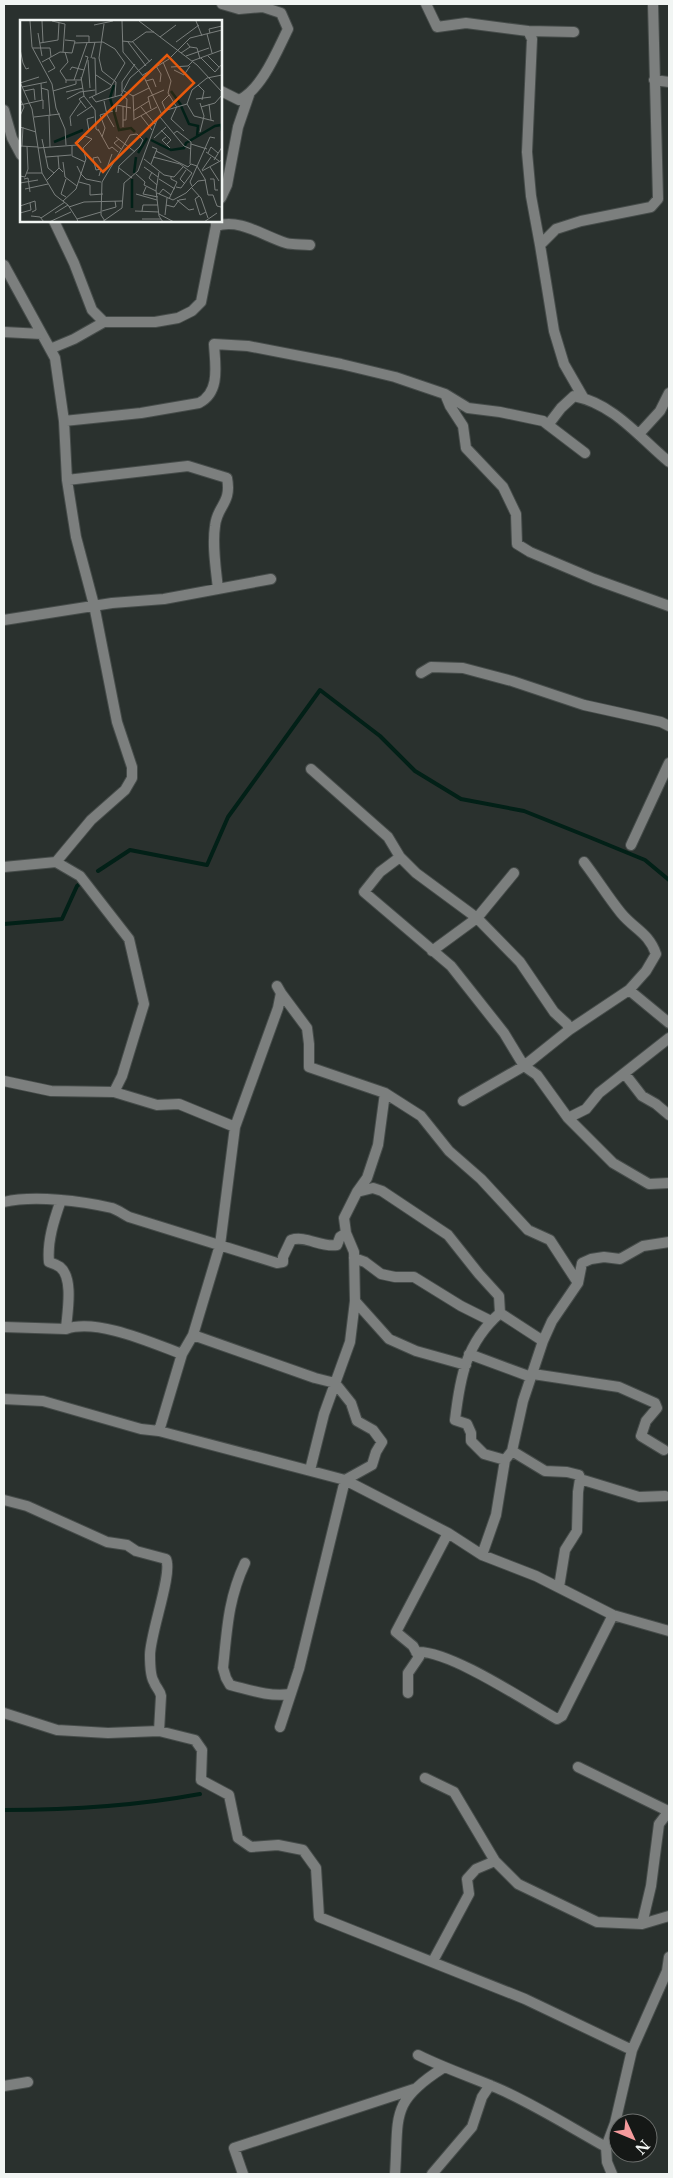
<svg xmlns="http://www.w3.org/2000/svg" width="673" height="2178" font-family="'Libre Baskerville',serif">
	<rect width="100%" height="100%" fill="#2a312e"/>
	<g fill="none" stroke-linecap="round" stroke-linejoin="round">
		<path stroke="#022017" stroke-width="4" d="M98 871 130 850 207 865 228 817 320 690 380 736 415 771 461 799 524 811 589 837 645 860 669 880
			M4 924 62 919 77 886 82 882
			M4 1810C70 1810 135 1806 200 1794"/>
		<g stroke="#464c4a" stroke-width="12">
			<path id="street" d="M426 4 437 27 466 23 528 31 532 39 527 152 531 196 540 245 556 229 581 221 651 207 658 199 653 4
				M528 31 574 32
				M654 80 669 82
				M221 91 239 100C262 89 277 51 288 29L281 13 263 7 239 9 222 4
				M4 110 12 138 21 155
				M221 198 227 185 238 127 249 95
				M54 221 74 263 92 310 104 322
				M216 221V226C240 218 263 236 286 243 293 245 302 244 310 245
				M540 245 554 331 564 364 583 397
				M4 265 55 358 64 421 67 480 76 537 94 605 117 722 132 767V778L125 790 91 820 56 862
				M4 332 42 334
				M50 349 74 339 104 322H155L178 318 192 311 201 302 216 226
				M445 394 450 406 463 426 466 448 503 487 516 514 517 544 530 552 594 579 669 606
				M64 421 141 413 199 403C221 392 215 364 214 344L248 346 341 364 395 377 445 394 468 408 500 412 543 421 585 453
				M548 425 561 408 574 396C614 404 639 437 669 462
				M639 434 660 411 669 393
				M67 480 188 466 227 478C232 504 217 505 215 526 212 546 216 569 218 589
				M4 620 112 603 164 599 271 579
				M421 673 431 667 463 668 512 681 584 705 661 722 669 726
				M311 769 388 837 400 857 416 873 477 918 520 962 554 1012 567 1024 569 1030
				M631 845 669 763
				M400 857 380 872 364 892 451 966 504 1033 524 1066 537 1075 568 1118 613 1163 649 1184 669 1183
				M4 867 56 862 80 876 129 939 144 1004 122 1076 114 1092
				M432 951 477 918 514 873
				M629 990 669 1023
				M281 993 307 1028 309 1044V1067L385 1093 421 1116 449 1151 481 1179 528 1230 550 1240 578 1283
				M625 1074 642 1096 656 1104 669 1115
				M4 1081 51 1091 114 1092 157 1105 179 1104 235 1127
				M463 1101 524 1066 569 1030 629 990 646 971 656 954C649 933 634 929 621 913 608 897 597 879 584 862
				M568 1118 586 1109 599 1093 669 1038
				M357 1192 373 1188 382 1191 448 1235 479 1274 499 1296 500 1313 543 1341
				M61 1200C54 1220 47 1241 49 1262 52 1263 57 1265 60 1267 74 1278 67 1314 66 1329
				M4 1202C34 1195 82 1201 112 1208 118 1210 123 1214 129 1217L277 1263 283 1262V1257L291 1240C306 1235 321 1248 337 1245L340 1237 346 1233
				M354 1258 365 1262 381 1274 395 1277H414L461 1306 491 1321
				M355 1301 389 1339 416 1351 466 1365
				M500 1313C466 1343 460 1377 455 1420L467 1424 471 1433V1441L484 1454 505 1460
				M4 1327 66 1329C97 1318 152 1343 182 1354
				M193 1335 315 1378 335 1383 351 1403 357 1421 373 1430 382 1442 376 1452 372 1465 345 1480 299 1669 280 1727
				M469 1354 531 1377
				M533 1374 619 1387 655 1403 657 1408 646 1421 641 1436 664 1450
				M4 1399 43 1401 141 1429 159 1431 345 1480 448 1533 482 1555 536 1576 613 1615 669 1631
				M159 1431 182 1354 193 1335 220 1245 235 1127 278 1008 281 993 277 986
				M512 1451 545 1471 567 1472 579 1475 580 1479 639 1497 665 1496
				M310 1470 324 1414 350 1342 355 1301 354 1252 346 1233 344 1218 357 1192 367 1178 378 1145 385 1093
				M4 1500 27 1506 107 1542 127 1545 136 1551 166 1559C173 1573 150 1634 150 1655 150 1663 150 1676 154 1682 156 1688 160 1690 161 1696L159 1731
				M482 1555 496 1515 505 1460 512 1451 523 1401 543 1341 552 1321 578 1283 582 1263 591 1259 604 1257 620 1259 643 1246 669 1242
				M245 1563C228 1599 227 1630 223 1668L226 1678 230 1685C250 1690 269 1697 290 1694
				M559 1587 565 1550 577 1531 578 1492 580 1479
				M416 1652C448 1649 527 1702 557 1719L562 1716 568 1704 613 1615
				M408 1693V1673L419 1657 413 1646 396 1632 448 1533
				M4 1713 57 1730 108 1733 159 1731 195 1740 202 1750 201 1780 229 1795 238 1838 251 1847 278 1845 303 1850 316 1868 319 1917 525 1999 632 2050
				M578 1767 668 1811
				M425 1778 454 1792 495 1861 518 1884 597 1922 642 1924 669 1916
				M642 1924 651 1886 659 1824 669 1811
				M433 1961 469 1894 467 1879 476 1869 495 1861
				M418 2055C444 2068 471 2077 497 2088 534 2104 570 2127 606 2147
				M4 2086 28 2082
				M243 2174 234 2148 414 2089
				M395 2174C399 2117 389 2102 443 2068
				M432 2174 472 2127 482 2097 490 2085
				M612 2174 607 2162 606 2147 615 2123 632 2050 667 1971 669 1957"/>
		</g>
		<use href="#street" stroke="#7c7f7e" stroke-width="10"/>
	</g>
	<g transform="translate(20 20)">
		<rect width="202" height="202" fill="#2a312e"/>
		<path fill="none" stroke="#022017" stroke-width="2.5" d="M94 65 90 78 99 110 111 108 115 112M151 71 161 85M161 86 169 104 178 106 177 116M131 120 151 130 164 128 166 123 195 106 201 105 202 111M34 122 63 110M118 133 127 118M114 153 116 137M112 188V159"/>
		<path fill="none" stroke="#7a7f7d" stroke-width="1" d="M10 1 12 27 32 64 36 88 45 109 46 125M22 1 23 22M32 1 45 4 43 32M102 1 103 32 124 57 142 95M119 1 177 45 202 72M176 1 182 16M84 4 79 38 82 51 96 62 95 76M74 5 93 1M18 13 22 36M190 13 189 9 202 6M187 14 192 33M56 16H69V23M140 17 156 5M102 21 112 22 126 12H134M112 21 130 42M108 22 126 46M156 22 179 5M20 23 38 20 39 3M55 23 83 22 95 29 105 43 90 68 69 78M170 27 177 28 180 39M13 28H30L31 37M0 29 3 43 6 49 9 48M45 32 48 42 40 51 46 60M161 33 170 27 167 23M166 36 189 28M188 36 199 47M71 38 75 22M72 38H75L76 75M181 38 195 52 202 44M68 40 70 68M172 41 202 30M22 42 40 32 52 33 55 21 45 20M143 42 151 61 148 73 156 86M136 46 141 54 140 62M151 47 168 46 172 42M50 50 52 47 64 50M154 50 164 55 170 46M28 52 35 48 29 38M76 55 91 65M123 55 149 39 170 18 202 10M61 57 64 76 75 90 76 109 79 111M54 60 67 23M126 61 133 59 136 67M0 62 12 89 22 153 35 175 48 185 57 199M0 63 19 57M21 63 22 80M46 63V60H61L68 37 65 36M178 65 184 71 182 80M2 67 27 62M21 68 28 70 30 96M4 71 14 69 15 80M33 71 56 64V61M104 71 113 76 129 68M46 72 63 68M102 72V62L115 44M101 75 107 79 106 100H103M113 75 114 99M64 76 59 79 66 88M72 77 76 82 101 75 110 58 132 39M0 79 4 87 0 96M47 79 60 72 75 70M176 79 191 77M84 81 87 95 94 107M180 83 184 96 180 112M167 84 174 96 194 101M189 84 191 100M0 85 23 80V89M157 86 151 99 164 111M121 87 135 104M181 87 195 83 202 75M131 89 128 77 144 70M113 91 129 81M146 91 142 82 149 75M96 92 97 85 111 88M29 96 30 127M57 96 72 86M121 96 132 110M14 97 40 94M140 97 164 126 171 129M113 100 137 87M51 106 50 97 61 81M0 107 16 112M103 107V86M78 109 89 129 92 127 98 132M141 110 151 120 147 124M69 111 67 99 74 97M153 114 157 111 171 122 170 144M82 117 85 108 80 95 93 91M96 117 115 132M146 117 142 120 150 128M134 118 146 107M22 119 28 148 34 153M99 119 94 123 101 129M171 124 187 129M56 125 65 116 72 119 63 128 66 139 61 154 57 146M0 126 18 127M2 126 3 107M52 126V136L65 142M18 128 57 125M136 131 168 147 171 144 177 146 185 159 188 175H193L197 186 201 187M186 132 199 141M188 133 191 127 198 133M38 136 39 148 43 152M26 137 51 135M133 137 160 144 172 153 161 168 156 167M124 139 144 155 154 157 163 147M194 140 202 127M43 142 45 157 57 166M131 144 137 129 132 127M124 147 138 157M190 147 199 161M99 148 112 158M182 150 191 137M182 151 202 140M80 152 87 148 92 134M132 152 129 158 137 165M139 152 136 170 139 196 143 202M7 153H22M116 154 125 162 124 165 136 171M0 156 5 157 8 149 7 126M79 156 81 149 76 150 73 138 78 137 81 143M4 159 8 158 10 172M139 159 155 169M190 159H194L195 170H198M26 161 39 148M59 162 70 165V175L83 174M0 163 18 160M165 164 160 159 166 150M172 166 170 162 190 117 195 118M126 167 123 174 138 177M171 167 181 178 188 198M5 169 28 164M137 173 153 180 166 173 178 161 186 160M116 174 137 180M139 174 143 169 151 175M179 176 175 179 180 195 186 192M46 177 41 174 46 159M149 179 157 162 151 159V156M157 180 169 190 174 189M43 181 56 169 61 154 66 159 81 162M146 185 154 187 159 180 166 179M0 186 15 181 16 190 12 192M49 187 64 182 102 181M82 191 96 187 95 181M115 191 139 192M122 191 123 185H138M0 193 11 190 10 183M35 193 48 185M139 194 154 202M145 195 147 178M11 196 20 197 24 202M21 198 45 182M122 199H141M85 201 81 195 82 162 110 115 117 114 123 120 120 126 99 146 98 153M29 202 51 192M58 202 57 199 81 192M82 202 102 188 104 163 118 151 137 100 147 90 167 84 172 70 187 58 202 55M184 202 197 193"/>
		<path fill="#e8590c" fill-opacity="0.15" stroke="#e8590c" stroke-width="2.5" d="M147 35 174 63 83 152 56 123Z"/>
		<rect width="202" height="202" fill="none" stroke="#f1f5f3" stroke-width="2.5"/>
	</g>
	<rect width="673" height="2178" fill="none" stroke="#f1f5f3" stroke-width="10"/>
	<g transform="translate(633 2138) rotate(134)"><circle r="24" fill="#151816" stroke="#6d706e"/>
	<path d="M0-4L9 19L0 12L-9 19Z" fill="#f59b9d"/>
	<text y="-8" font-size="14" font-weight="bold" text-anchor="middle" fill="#f1f5f3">N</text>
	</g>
</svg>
